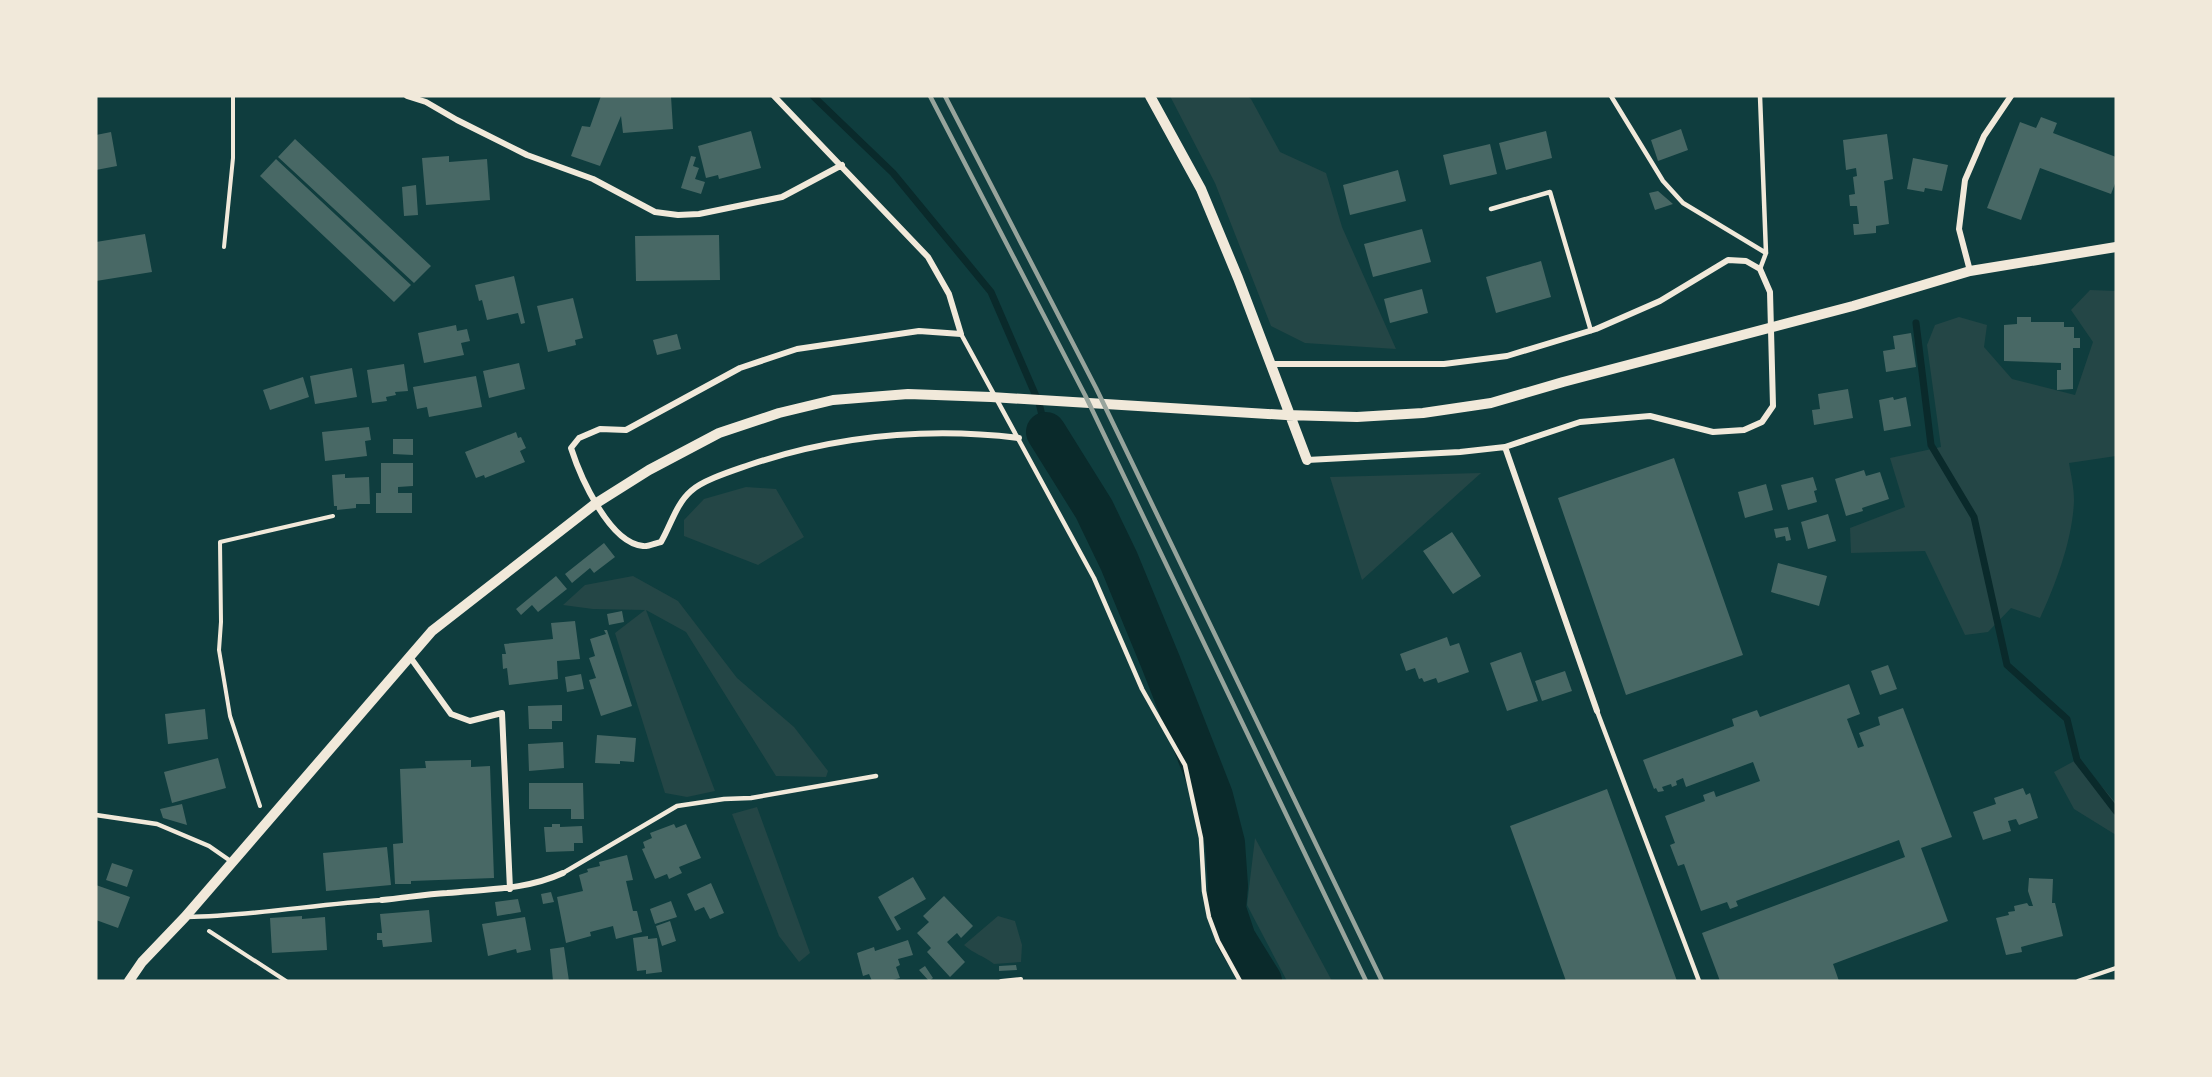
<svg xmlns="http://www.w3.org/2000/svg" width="2212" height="1077" font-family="Helvetica,sans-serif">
	<rect width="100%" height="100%" fill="#0f3d3e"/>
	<path fill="#244646" d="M1170 96H1247L1251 99 1280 152 1326 173 1342 227 1396 349 1305 343 1271 326 1215 183Z
		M2090 290 2116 291V456L2069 463C2071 475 2074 488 2074 500 2073 538 2056 584 2040 618L2011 608 1988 632 1965 635 1925 551 1851 553 1850 528 1905 507 1890 458 1941 447 1927 345 1935 325 1959 317 1987 325 1984 347 2012 379 2075 395 2093 342 2071 310Z
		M1481 473 1362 580 1330 477Z
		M746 487 776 489 804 537 758 565 684 536V520L704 499Z
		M633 576 678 601 737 678 794 727 828 771 826 777 776 776 686 632 646 610 715 791 687 797 665 793 615 633 645 610 593 609 563 605 585 585Z
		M2078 759 2116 803V835L2074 809 2054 772Z
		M757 807 810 953 799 962 779 936 732 814Z
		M1255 838 1332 981H1287L1247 905Z
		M998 916 1015 921 1022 945 1021 962 994 964C984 956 974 954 964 945Z"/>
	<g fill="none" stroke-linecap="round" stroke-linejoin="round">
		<path stroke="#0a2a2b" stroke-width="7" d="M813 96 893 173 991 292 1039 403 1046 432
			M1916 323 1931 445 1974 517 2007 665 2067 719 2077 760 2116 811"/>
		<path stroke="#0a2a2b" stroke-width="40" d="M1046 432 1094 509 1119 561 1161 663 1213 796 1225 843 1228 886 1226 909 1236 939 1262 981"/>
	</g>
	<path fill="#486865" d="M601 96H671L673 129 623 133 621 116 600 166 571 156 582 126 590 127Z
		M2041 117 2057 123 2053 133 2116 157V181L2111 194 2040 168 2021 220 1987 208 2020 122 2036 128Z
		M1681 129 1688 150 1658 161 1651 140Z
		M751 131 761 168 719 179 718 175 706 178 698 146Z
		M1546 131 1552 158 1506 170 1499 143Z
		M111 132 117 166 96 170V135Z
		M1887 134 1893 179 1884 181 1889 224 1876 226V233L1854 235 1853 224H1859L1857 206H1850L1849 195 1855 194 1853 177 1857 176 1856 168 1846 170 1843 140Z
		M295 139 431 266 414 283 278 157Z
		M1490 144 1497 174 1450 185 1443 155Z
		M449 156V162L487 159 490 200 426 205 422 158Z
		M691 156 696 157 693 166 699 168 695 179 705 182 701 194 681 188Z
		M1913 158 1948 165 1942 191 1925 188 1924 192 1907 189Z
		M276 159 411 285 394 302 260 176Z
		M1398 170 1406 201 1350 215 1343 185Z
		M416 185 418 215 404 216 402 187Z
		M1658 191 1673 204 1655 210 1649 193Z
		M1422 229 1431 262 1373 277 1364 244Z
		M145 234 152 272 96 281V242Z
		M719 235 720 280 636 281 635 236Z
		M1541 261 1551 297 1496 313 1486 277Z
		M514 276 525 323 521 324 518 313 487 320 482 300 479 301 475 285Z
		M1422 289 1428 313 1390 323 1384 299Z
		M573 298 583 338 575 340 576 345 548 352 537 306Z
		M2017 317H2031V322H2064V327H2074V338H2080V348H2073V389L2057 390V370H2061V363L2004 361V325L2017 324Z
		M456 325 457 331 467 329 470 341 461 343 464 355 424 363 418 333Z
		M1911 333 1916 367 1886 372 1883 351 1895 349 1893 336Z
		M677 334 681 349 657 355 653 340Z
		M519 363 525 389 489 398 483 371Z
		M404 364 408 391 395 392 396 395 386 397 387 401 372 403 367 370Z
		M352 368 357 397 315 404 310 376Z
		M476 376 482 407 429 417 427 407 417 409 413 387Z
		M303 377 309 397 270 410 263 390Z
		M1848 389 1853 418 1814 425 1812 410 1820 409 1818 394Z
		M1893 397 1894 400 1906 397 1911 426 1884 431 1879 400Z
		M369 427 371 440 365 441 367 456 325 461 322 432Z
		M516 432 518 438 521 437 526 448 520 451 525 462 485 478 484 475 476 478 465 452Z
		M393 439H413V455L393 454Z
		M1674 458 1743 655 1626 695 1558 498Z
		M381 463H413V486L398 487V493H412V513H376V493H381Z
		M1864 470 1866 476 1880 472 1889 499 1862 508 1863 511 1846 516 1835 479Z
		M345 474V478L369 477 370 504H356V508L337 510V506H334L332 475Z
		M1813 477 1817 490 1814 491 1817 502 1788 510 1781 485Z
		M1766 484 1773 510 1745 518 1738 492Z
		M1828 514 1836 541 1808 549 1801 522Z
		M1788 527 1791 540 1786 541 1785 536 1776 538 1774 529Z
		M1452 532 1481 576 1453 594 1423 551Z
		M604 543 615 557 594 573 590 568 572 583 565 574Z
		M1778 563 1827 576 1819 606 1771 592Z
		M556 576 567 589 538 612 532 605 521 615 516 609Z
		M622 611 624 622 609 625 607 614Z
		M575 621 580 659 557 661 558 679 509 685 507 668 503 669 502 654H506L504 644 553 639 551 623Z
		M604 630H607L632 706 601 716 589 680 596 678 589 658 595 656 590 639 606 634Z
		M1447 637 1450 646 1459 643 1469 672 1438 683 1436 678 1424 682 1422 678 1419 679 1415 668 1406 671 1400 654Z
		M1521 652 1538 701 1507 711 1490 663Z
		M1888 665 1897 689 1880 695 1871 671Z
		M1565 671 1572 691 1542 701 1535 681Z
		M581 674 584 689 567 692 565 677Z
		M1849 684 1860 714 1847 719 1858 748 1864 746 1859 733 1880 725 1878 717 1903 708 1952 837 1921 848 1948 921 1833 964 1839 981H1720L1702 933 1905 857 1899 840 1736 901 1738 906 1730 909 1727 902 1701 911 1684 864 1678 866 1670 845 1675 843 1665 816 1705 801 1703 795 1714 791 1716 797 1760 781 1753 762 1686 787 1683 778 1676 781 1677 785 1672 787 1671 784 1662 787 1664 791 1658 792 1656 788 1654 789 1643 760 1734 726 1732 719 1757 710 1760 717Z
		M562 705V721H552V729H529L528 706Z
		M205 709 208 739 168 744 165 714Z
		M597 735 636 738 634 762 620 761V764L595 763Z
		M563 742 564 768 529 771 528 744Z
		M218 758 226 788 172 803 164 772Z
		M471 760V767L490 766 494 878 411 881V884H395L393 844 403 843 400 769 426 768 425 761Z
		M529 783H583L584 819H571V809H529Z
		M2023 788 2026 795 2030 793 2038 818 2019 825 2016 819 2008 821 2011 831 1983 840 1973 812 1996 804 1994 798Z
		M1607 789 1677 981H1566L1510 826Z
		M182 804 187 825 163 818 160 809Z
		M552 824H560V827L582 826 583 843H574V851L546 852 544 827H552Z
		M674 824 676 828 686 824 701 858 679 867 682 873 669 879 667 874 655 879 642 849 645 848 643 842 652 838 650 833Z
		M387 847 391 885 326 891 323 853Z
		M627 855 633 880 626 881 633 911H637L642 932 616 939 613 926 590 932 591 936 566 943 557 897 583 891 579 875 588 872 587 869 600 866 599 862Z
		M112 863 133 870 127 887 106 880Z
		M913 877 926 899 894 917 901 929 897 931 878 897Z
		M2029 878 2053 879 2052 903H2055L2063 936 2021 947 2022 952 2006 955 1996 918 2009 915 2008 912 2015 911 2014 906 2027 903 2029 906H2033L2028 891Z
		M711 883 724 913 710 919 704 907 695 911 687 894Z
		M96 885 130 897 118 928 96 920Z
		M551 892 554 902 543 904 541 894Z
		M944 896 973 926 961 938 957 933 947 942 965 962 950 977 927 952 931 948 917 933 929 922 923 916Z
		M518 899 521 912 497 916 495 902Z
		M671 901 677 917 655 924 650 909Z
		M429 910 432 942 383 947 382 940H377V933H382L380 914Z
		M302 916V919L325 917 327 950 272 953 270 918Z
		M525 917 531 950 517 953 516 949 488 956 482 924Z
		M670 921 676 941 662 946 656 926Z
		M648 936V939L657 938 662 972 646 974V970L637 971 633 938Z
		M908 940 913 955 898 959 900 965 896 967 900 978 889 981H872L869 974 863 976 857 953 874 947 875 951Z
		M564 947 569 981H553L550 949Z
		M1016 965 1017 970 999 971V966Z
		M925 966 933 978 929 981 919 970Z"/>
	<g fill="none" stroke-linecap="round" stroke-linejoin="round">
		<path stroke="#f1e9da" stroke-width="4" d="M224 247 233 158V96
			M260 806 230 716 219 650 221 622 220 542 333 516
			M209 931 286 981
			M1001 981 1021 979
			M2078 981 2116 968"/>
		<path stroke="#f1e9da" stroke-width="4.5" d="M1611 96 1663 181 1683 203 1766 253
			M1491 209 1550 192 1591 331
			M1760 269 1766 253 1760 96
			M961 334 1094 578 1142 689 1185 765 1201 838 1204 891 1209 917 1218 941 1240 981
			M1597 711 1699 981
			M96 815 157 824 209 846 232 862
			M563 873 677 806 724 799 751 798 876 776
			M187 917C252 916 317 904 382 900"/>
		<path stroke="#f1e9da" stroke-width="6" d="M407 96 426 102 457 120 527 155 593 179 655 212 678 215 699 214 782 197 842 165
			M774 96 928 257 949 294 961 334 919 331 797 349 740 368 626 430 600 429 579 438 571 448C580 476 609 543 643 546 648 547 656 543 661 542 671 525 676 504 691 491 703 480 732 471 749 465 836 436 928 427 1019 438
			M1970 271 1959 229 1965 180 1984 136 2011 96
			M1270 364H1444L1507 356 1596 329 1660 301 1728 260 1746 261 1760 269 1770 292 1773 406 1762 422 1744 430 1713 432 1650 416 1580 422 1505 447 1460 452 1307 460
			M1505 447 1597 711
			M410 657 451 714 470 721 502 713 510 889
			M382 900C404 898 426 894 447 893 487 889 526 890 563 873"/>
		<path stroke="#f1e9da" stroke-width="10" d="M1150 96 1201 189 1238 278 1307 460
			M129 981 142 962 185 917 432 631 595 504 649 470 719 433 779 413 833 400 908 394 991 397 1286 415 1357 417 1423 413 1491 403 1563 382 1853 306 1970 271 2116 247"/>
		<path stroke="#97a49c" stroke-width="4.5" d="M930 96 1085 395 1366 981
			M945 96 1096 388 1382 981"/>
	</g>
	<rect width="2212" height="1077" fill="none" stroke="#f1e9da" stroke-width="195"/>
</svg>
